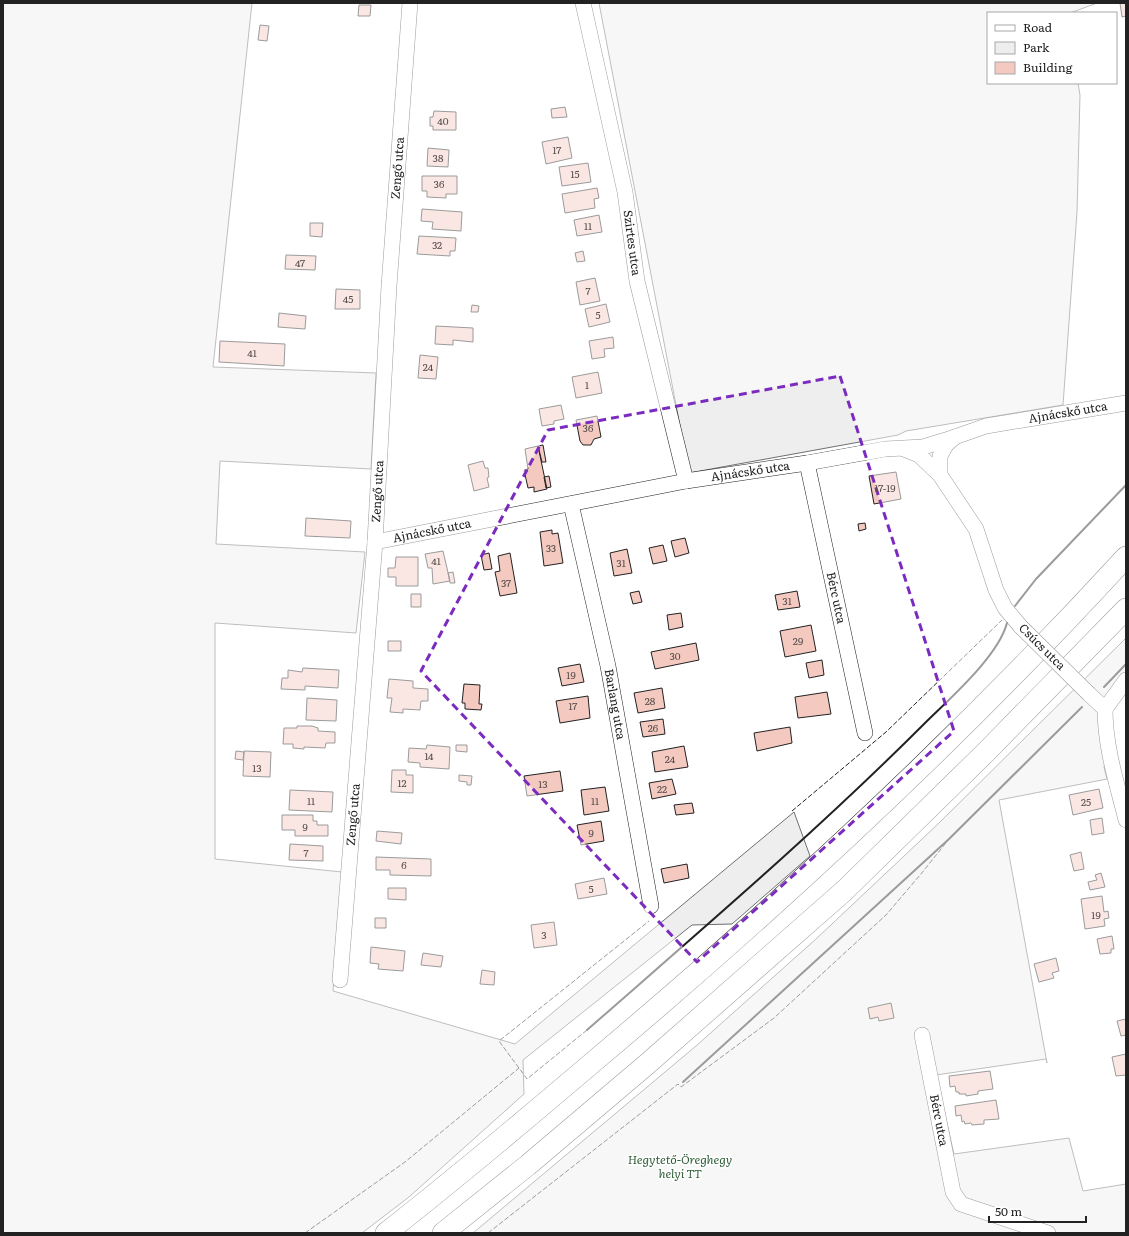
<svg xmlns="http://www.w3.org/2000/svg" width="1129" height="1236" font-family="Literata,serif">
	<rect width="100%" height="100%" fill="#fff"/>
	<path fill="#eee" stroke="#6f6f6f" d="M3 3H252L213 367 376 373 371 469 220 461 216 544 365 552 356 633 215 623V859L342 872 333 991 515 1044 794 812 810 856 732 924 692 925 523 1060 524 1094 409 1197 362 1233H3Z
		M599 3H1097L1070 13H988V83H1078L1080 95 1077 212 1063 405 906 431 898 435 689 473Z
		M1126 638V689L1113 708 1104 767 1107 779 999 800 1047 1063 1046 1059 936 1075 954 1154 1069 1138 1083 1191 1126 1184V1233H473L696 1046 816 939 938 824Z"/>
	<path fill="#f3c9c0" stroke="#222" d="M1120 3H1126V16L1122 17Z
		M359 5H371L370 16H358Z
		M260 25 269 26 267 41 258 40Z
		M565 107 567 117 552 118 551 109Z
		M434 111 456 112V130H433V126H430V117H433Z
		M568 137 572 158 546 164 542 142Z
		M428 148 449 150 448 167 427 166Z
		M588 163 591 182 562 186 559 167Z
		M422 176H457V194H446V198L427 197V191H422Z
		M597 188 599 198 594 199 595 208 565 213 562 194Z
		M422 209 462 212 461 231 432 229 433 222 421 221Z
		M599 215 602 232 577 236 574 220Z
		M310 223H323L322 237 310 236Z
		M419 236 456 238 455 251H450V256L417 254Z
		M583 251 585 261 577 262 575 253Z
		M286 255 316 256 315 270 285 269Z
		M595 278 600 301 580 305 576 282Z
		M336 289 360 290V309H335Z
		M606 304 610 322 589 327 585 309Z
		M472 305 479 306 478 312H471Z
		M279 313 306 316 305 329 278 327Z
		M436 326 473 328V342L453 340V345L435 344Z
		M613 337 614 348 604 349 605 357 592 359 589 341Z
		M220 341 285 344 284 366 219 362Z
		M420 355 438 357 436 379 418 378Z
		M598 372 602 393 576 398 572 377Z
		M561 405 564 419 554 421V424L542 426 539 409Z
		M597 416 601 437 594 439 591 445H583L580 441 576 420Z
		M543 445 546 462H542L538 446Z
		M538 446 547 489 534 492V487L528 488 524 470 528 469 525 449Z
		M483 461 485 468H488L489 477 487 478 489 487 474 491 468 465Z
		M896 472 901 499 874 504 869 476Z
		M549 476 551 487 546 488 544 477Z
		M306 518 351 521 350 538 305 536Z
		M865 523 866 529 859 531 858 524Z
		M552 530V534L558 533 563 563 544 566 540 532Z
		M685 538 689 553 675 557 671 541Z
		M663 545 667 561 653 564 649 548Z
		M627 549 632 573 614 576 610 553Z
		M443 551 450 581 433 584 432 568H428L425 554Z
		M489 553 492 569 484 570 481 555Z
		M510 553 517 593 500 596 495 572 500 571 498 556Z
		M396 557H418V586H396V577H388V568H395Z
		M453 572 455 583H450L448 573Z
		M639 591 642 602 633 604 630 593Z
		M797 591 800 607 778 610 775 595Z
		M411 594H421V607H411Z
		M681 613 683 627 669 630 667 615Z
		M811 625 816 651 785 657 780 631Z
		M388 641H401V651H388Z
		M696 643 699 660 655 669 651 652Z
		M822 660 824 675 809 678 806 663Z
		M580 664 584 682 562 686 558 668Z
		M303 668 339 670 338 688 305 686V690L281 689 282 678H288V670L302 672Z
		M389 679 413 681V688L428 689V701H421L420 710 403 709V713L390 712 392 698H387Z
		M464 684 480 685 479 704H482L481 710 465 709V703H462Z
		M662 688 665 708 638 713 634 693Z
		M827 692 831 714 798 718 795 697Z
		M588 696 590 718 560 723 556 701Z
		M307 698 337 700 336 721 306 720Z
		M663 719 665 734 643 737 640 722Z
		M297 726H312L318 728V731L335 732V743H326L325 748 304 747V749L293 748V744H283L284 728H297Z
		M790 727 792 743 757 751 754 733Z
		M427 745 450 747 449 769 420 767V763L408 762 409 748 426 749Z
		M456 745H467V752L456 751Z
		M684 746 688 767 655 772 652 752Z
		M236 751 244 752 243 760 235 759Z
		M244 751 271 752 270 777 243 776Z
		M392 770H406V775H413V793L391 792Z
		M560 771 563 791 527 796 524 776Z
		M459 775 472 776 471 785H467V782L459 781Z
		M672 779 676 794 652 799 649 783Z
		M605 787 609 811 584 815 581 790Z
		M1099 789 1103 808 1073 815 1069 795Z
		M290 790 333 792 332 812 289 810Z
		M692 803 694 813 676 815 674 805Z
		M282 815H313V821H317V825H328V836H295V830H282Z
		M1102 818 1104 833 1092 835 1090 820Z
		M601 821 604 841 581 845 577 825Z
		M377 831 402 833 401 844 376 841Z
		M290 844 323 846V861L289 860Z
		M1081 852 1084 869 1074 871 1070 855Z
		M376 857 431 859V876L390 875V870H376Z
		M687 864 689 878 664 883 661 869Z
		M1101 873 1105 887 1090 890 1088 882 1097 880 1095 875Z
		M604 878 607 894 578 899 575 884Z
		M388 888H406V900L388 899Z
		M1102 896 1104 912 1108 911 1109 918 1104 919 1105 926 1085 929 1081 899Z
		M375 918H386V928H375Z
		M554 922 557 945 534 948 531 925Z
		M1112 936 1114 949H1111V953L1100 954 1097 939Z
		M371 947 405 951 403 971 378 969 379 964 370 963Z
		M423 953 443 956 441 967 421 965Z
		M1056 958 1059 971 1052 973 1054 978 1039 982 1034 964Z
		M482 970 495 972 494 985 480 984Z
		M891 1003 894 1018 879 1021 878 1017 870 1019 868 1008Z
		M1126 1019V1035L1121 1036 1117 1021Z
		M1126 1054V1075L1116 1076 1112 1057Z
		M990 1071 993 1089 978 1091V1094L966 1096V1094H959V1092H956L955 1086 950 1087 949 1076Z
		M996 1100 999 1119 984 1120V1124L972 1125 971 1123 965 1124 964 1121 962 1122 961 1115 956 1116 955 1106Z"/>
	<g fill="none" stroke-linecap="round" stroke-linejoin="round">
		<g stroke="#222" stroke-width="16">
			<g id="minor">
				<path id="s1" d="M583 3 625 192 637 281 686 481"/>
				<path d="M955 437 946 445 940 456V475L976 529 996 590 1005 608 1021 627"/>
				<path d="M904 449 919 455 940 475"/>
				<path id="s2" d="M807 463 865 733"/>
				<path id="s3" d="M571 504 608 666 651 906"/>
				<path id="s4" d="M375 542 686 481 807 463 885 449 923 447 946 440 986 426 1126 403"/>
				<path d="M1089 694 1105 709C1105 747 1117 784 1126 820"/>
				<path d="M1105 709 1126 680"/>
				<path id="s5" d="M340 980 375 542 389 286 410 3"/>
				<path id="s6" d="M922 1035 953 1192 961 1204 1048 1233"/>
			</g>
		</g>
		<g stroke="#222" stroke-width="22">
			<path id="highway" d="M386 1233C456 1178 524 1121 592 1063 780 905 960 738 1126 557
				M443 1233 528 1165 646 1065 844 891 986 752 1126 609"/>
		</g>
		<use href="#minor" stroke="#fff" stroke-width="15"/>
		<use href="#highway" stroke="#fff" stroke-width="21"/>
		<g stroke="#222" stroke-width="16" stroke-linecap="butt">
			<path id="minor-bridge" d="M1021 627 1089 694"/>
		</g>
		<use href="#minor-bridge" stroke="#fff" stroke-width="15"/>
		<path stroke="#222" stroke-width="1" stroke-dasharray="5 2" stroke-linecap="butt" d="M792 811 886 732 1002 620
			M587 1030 527 1079 499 1041 649 921
			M305 1233 405 1162 519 1068
			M488 1233 678 1084 681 1087 774 1018 886 915 921 874 949 839"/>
		<path stroke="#222" stroke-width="2" d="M1015 606 1036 579 1126 485
			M1104 687 1126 664
			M587 1030C701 930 816 832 923 725 948 700 998 657 1007 623
			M683 1082 949 839 1082 707"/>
	</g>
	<path d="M0 0H1129V1236H0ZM840 376 954 731 697 962 421 671 548 430Z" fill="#fff" fill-opacity=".55" fill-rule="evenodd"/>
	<path fill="none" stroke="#7b2cbf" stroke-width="3" stroke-dasharray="8 5" stroke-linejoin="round" d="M840 376 954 731 697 962 421 671 548 430Z"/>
	<g text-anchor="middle" stroke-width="3" stroke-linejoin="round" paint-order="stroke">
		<g font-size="10" fill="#564c4a">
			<text x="443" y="125">40</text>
			<text x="557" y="154">17</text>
			<text x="438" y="162">38</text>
			<text x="575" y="178">15</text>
			<text x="439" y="188">36</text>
			<text x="588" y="230">11</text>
			<text x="437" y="249">32</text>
			<text x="300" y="267">47</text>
			<text x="588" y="295">7</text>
			<text x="348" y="303">45</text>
			<text x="598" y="319">5</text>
			<text x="252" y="357">41</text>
			<text x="428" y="371">24</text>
			<text x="587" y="389">1</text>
			<text x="588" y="432">36</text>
			<text x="885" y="492">17-19</text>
			<text x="551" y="552">33</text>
			<text x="436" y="565">41</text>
			<text x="621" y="567">31</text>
			<text x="506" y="587">37</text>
			<text x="787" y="605">31</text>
			<text x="798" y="645">29</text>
			<text x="675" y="660">30</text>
			<text x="571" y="679">19</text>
			<text x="650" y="705">28</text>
			<text x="573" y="710">17</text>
			<text x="653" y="732">26</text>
			<text x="429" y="760">14</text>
			<text x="670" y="763">24</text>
			<text x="257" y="772">13</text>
			<text x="402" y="787">12</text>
			<text x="543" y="788">13</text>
			<text x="662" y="793">22</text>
			<text x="311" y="805">11</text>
			<text x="595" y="805">11</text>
			<text x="1086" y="806">25</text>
			<text x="305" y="831">9</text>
			<text x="591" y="837">9</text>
			<text x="306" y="857">7</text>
			<text x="404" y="869">6</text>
			<text x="591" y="893">5</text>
			<text x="1096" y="919">19</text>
			<text x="544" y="939">3</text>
		</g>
		<g font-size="12" fill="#222" stroke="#fff">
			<text dy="4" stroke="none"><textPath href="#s5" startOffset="814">Zengő utca</textPath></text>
			<text dy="4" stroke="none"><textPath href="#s1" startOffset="245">Szirtes utca</textPath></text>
			<text dy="4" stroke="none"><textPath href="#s4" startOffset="706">Ajnácskő utca</textPath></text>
			<text dy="4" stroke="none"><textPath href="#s4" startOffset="382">Ajnácskő utca</textPath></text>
			<text dy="4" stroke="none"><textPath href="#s5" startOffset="490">Zengő utca</textPath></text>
			<text dy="4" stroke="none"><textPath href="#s4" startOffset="58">Ajnácskő utca</textPath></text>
			<text dy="4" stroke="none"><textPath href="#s2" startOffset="138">Bérc utca</textPath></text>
			<text transform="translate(1042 647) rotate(45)" y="4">Csúcs utca</text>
			<text dy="4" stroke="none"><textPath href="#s3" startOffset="205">Barlang utca</textPath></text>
			<text dy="4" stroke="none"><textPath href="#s5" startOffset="166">Zengő utca</textPath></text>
			<text dy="4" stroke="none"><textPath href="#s6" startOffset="87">Bérc utca</textPath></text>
		</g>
		<g font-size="12" font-style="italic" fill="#2f5e38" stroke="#fff">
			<text x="680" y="1164">Hegytető-Öreghegy<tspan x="680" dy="14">helyi TT</tspan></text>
		</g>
	</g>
	<rect width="1129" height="1236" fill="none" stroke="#222222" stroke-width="8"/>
	<rect x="987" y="12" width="130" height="72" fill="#ffffff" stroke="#a7a7a7"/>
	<rect x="995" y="25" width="20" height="6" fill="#ffffff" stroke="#a7a7a7"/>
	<text x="1023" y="32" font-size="12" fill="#222222">Road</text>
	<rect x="995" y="42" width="20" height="12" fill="#eeeeee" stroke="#a7a7a7"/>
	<text x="1023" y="52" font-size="12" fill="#222222">Park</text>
	<rect x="995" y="62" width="20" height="12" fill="#f3c9c0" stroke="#a7a7a7"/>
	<text x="1023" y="72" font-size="12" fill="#222222">Building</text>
	<path d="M989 1216v6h97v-6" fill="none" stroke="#222222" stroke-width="2"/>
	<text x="995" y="1216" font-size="12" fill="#222222" stroke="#ffffff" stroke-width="3" paint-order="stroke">50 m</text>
</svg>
